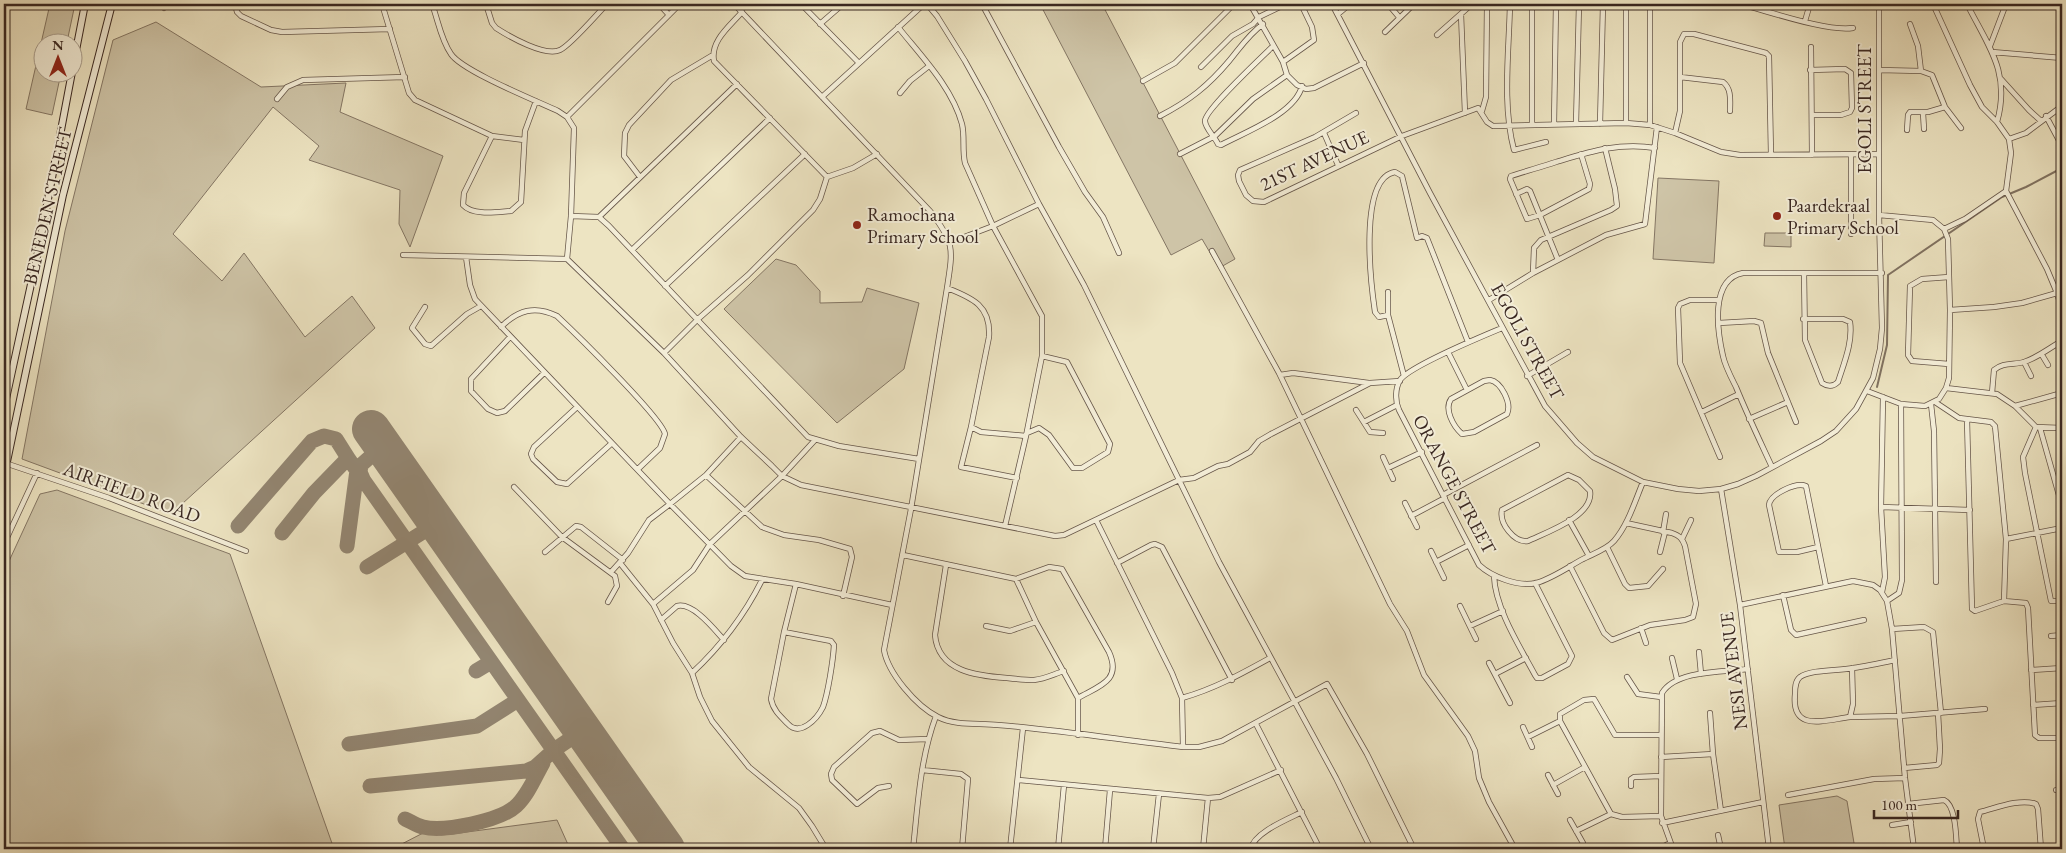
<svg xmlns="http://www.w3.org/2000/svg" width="2066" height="853" font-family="'EB Garamond',serif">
	<rect width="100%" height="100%" fill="#ede4c2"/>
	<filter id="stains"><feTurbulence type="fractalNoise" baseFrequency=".004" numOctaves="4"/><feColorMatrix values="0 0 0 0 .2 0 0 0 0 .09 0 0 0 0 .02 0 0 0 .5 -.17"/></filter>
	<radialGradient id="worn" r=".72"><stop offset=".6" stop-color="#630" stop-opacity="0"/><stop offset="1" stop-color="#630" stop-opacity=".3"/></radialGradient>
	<path fill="#cec4a7" stroke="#847664" d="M50 4H75L67 42H42V72L61 73 52 115 26 109Z
		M1040 4H1102L1235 259 1219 268 1202 239 1171 255Z
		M156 22 261 87 346 83 340 112 443 156 410 247 399 224 400 190 309 160 319 146 273 107 173 234 222 281 244 253 305 337 352 296 375 328 171 514 22 459 65 231 113 40Z
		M1658 178 1719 181 1714 263 1653 259Z
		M1765 233H1791V247L1764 246Z
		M776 259 796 265 820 291V303L862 302 867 288 919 303 904 369 837 423 724 309Z
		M57 490 230 554 334 849H4V572L40 494Z
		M1837 796 1847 801 1855 849H1785L1779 805Z
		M557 820 570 849H392L425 832 441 835 452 834Z"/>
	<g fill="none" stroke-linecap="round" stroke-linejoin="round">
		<path stroke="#807261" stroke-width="2" d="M1877 387 1887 345 1888 275 2002 197 2026 187 2062 168"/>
		<path stroke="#938672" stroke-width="15" d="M363 479 360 472 361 465 378 450 386 451
			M238 526 312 441 324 436 336 439 348 458
			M282 533 314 493 348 458 623 849
			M347 546 357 470
			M367 567 436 524 439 525
			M476 671 491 662
			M349 744 477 726 518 700
			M370 786 526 771 535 767 554 750 582 731
			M405 819C410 821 417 826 423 827 444 832 500 821 516 806 528 795 535 777 543 763"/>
		<path stroke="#938672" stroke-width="38" d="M371 429 666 849"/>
		<g stroke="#665649" stroke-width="6">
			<path id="street" d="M235 4 237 12 241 16 271 30 282 32 390 29
				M382 4 409 93 415 100 492 136 524 140
				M432 4C438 20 441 40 451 54 462 71 537 101 558 111L567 117 574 128 571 216 567 259 664 353 741 437 772 466 782 476 801 485 1055 536 1064 535 1179 480 1194 478 1218 466 1228 464 1250 452 1259 441 1271 434 1370 383 1400 381
				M486 4 492 23 496 28C510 37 545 57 560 50 570 46 598 13 607 4
				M659 4 669 15
				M734 4 930 211C955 243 953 249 947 288L911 509 884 650C888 673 916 706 938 717 956 726 977 723 998 725 1060 730 1122 740 1183 747H1199L1222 741 1327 684 1367 754 1414 849
				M801 4 859 63
				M927 4 937 16 965 61 986 99 1039 204 1084 285 1219 562 1336 778 1371 849
				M982 4 1059 147 1085 192 1103 217 1119 253
				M1250 4 1283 62 1287 75 1297 85 1306 89 1314 88 1364 63
				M1332 4 1430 193 1545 406 1577 443 1593 457 1643 482 1678 489 1699 491 1721 489 1738 484 1756 476 1821 441 1836 431 1856 409 1873 378 1880 349 1882 328 1879 215V4
				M1388 4 1399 17
				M1510 4C1509 51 1502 105 1514 150L1546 142
				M1626 4V123
				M1740 4C1768 11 1827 32 1853 28
				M1933 4 1970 85 1982 107 1997 122 2009 139 2011 153 2006 191 2047 269 2057 293 2062 310
				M1967 4C1988 46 2011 72 1997 122
				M164 8 168 4
				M742 12C730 26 710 41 714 61L827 177
				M1338 14 1350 4
				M1461 14 1465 113
				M1805 21 1810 4
				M820 24 843 4
				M1910 24 1918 46 1921 71
				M898 27C921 56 952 87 962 124 965 137 962 150 965 163L993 226 1042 316V356L1026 436 1005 526
				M1385 32 1414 4
				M1437 35 1472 4
				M1273 46C1263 56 1204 111 1205 121 1205 128 1215 137 1218 144L1221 145C1245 132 1295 114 1302 86
				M1990 46 2006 4
				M1811 47 1812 155
				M1992 52 2062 58
				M1283 62 1314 40 1312 27 1301 4
				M1201 67 1232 36 1253 24 1259 17 1286 4
				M1810 70 1845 69 1851 73 1852 108 1850 112 1841 115H1812
				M1879 70 1921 71 1932 75 1945 107 1961 128
				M1680 77 1723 82C1732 89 1730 101 1730 111
				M2001 79 2029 110 2041 121
				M1143 81 1175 63 1234 4
				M900 93 910 81 929 66
				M822 97 924 4
				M277 99 287 87 303 80 405 77
				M1482 111 1486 97 1487 4
				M1356 113 1315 137 1240 170 1238 175 1239 181 1246 195 1253 201 1264 202 1402 136 1478 108 1487 122 1493 126 1626 123 1650 125 1675 133 1721 152 1740 155 1879 154
				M1923 113 1924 129
				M1160 116C1189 101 1208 86 1229 61 1240 48 1248 35 1263 24
				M2046 116 2062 146
				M567 117 680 4
				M1532 124V4
				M1554 124 1556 4
				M1576 124 1579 4
				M1600 124 1603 4
				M1650 125V4
				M1907 130 1908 115 1910 112H1928L1945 107
				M1324 133 1338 165
				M1675 133 1680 111V42L1684 34H1694L1766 53 1769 56 1771 155
				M492 136 464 193 463 205C473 216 497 212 511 211L521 202 525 131 536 101
				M2009 139 2026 133 2062 106
				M1180 154 1215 136 1253 99 1287 75
				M1581 154 1590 184 1589 189 1540 215 1527 219 1510 179 1511 176C1526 171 1541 167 1556 162 1589 152 1619 142 1655 148
				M640 177 624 156 625 133 629 125 671 80 713 55
				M1516 194 1527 189 1530 191 1558 260
				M571 216 599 217 609 226 808 437 839 446 919 459
				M599 217 737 84
				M1944 229 1965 219 2006 191
				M1851 234V155
				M951 242 993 226 1039 204
				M632 250 770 118
				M1212 251 1279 373 1390 604 1407 631 1424 675 1468 736 1475 751 1479 778 1489 802 1515 849
				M403 255 567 259
				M466 257 470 285 475 299 670 504 706 475 741 437
				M1533 273 1534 248 1541 240 1611 210 1617 206 1615 189 1605 148
				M665 286 805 154
				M947 288C973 298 991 306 989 337L971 427 981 432 1026 436
				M1388 292V315L1404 376
				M1489 300 1533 273 1606 235 1645 224 1657 127
				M1719 300H1690L1680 304 1678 308 1680 363 1720 457
				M425 307 412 328 425 344 431 346 467 314 481 306
				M1950 310 1994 307 2022 303 2057 293
				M1388 315 1379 317 1375 312C1371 285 1358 178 1395 172L1402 176 1417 238 1422 236 1427 238 1468 342
				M1803 319H1843L1850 322C1853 342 1844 363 1838 382 1833 387 1828 387 1822 383L1805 340 1804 273
				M1719 323 1754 321 1761 323 1768 353 1796 422
				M501 327C518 310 535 305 557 316 574 332 662 418 665 434L660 448 638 469
				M1502 328C1483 336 1410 366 1400 380 1395 389 1395 401 1399 410L1479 565C1492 577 1518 587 1536 583 1551 579 1567 568 1581 560 1592 554 1606 550 1614 541 1628 525 1635 501 1643 482
				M510 337 471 379V391L488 409 497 413 505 411 544 373
				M1448 352 1467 390
				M664 353 698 319 748 275 813 210 820 199 827 177 853 168 877 154
				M2042 355 2048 365
				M2024 362 2031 376
				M1949 364 1912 361 1908 355 1910 286 1922 279 1949 277
				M1280 375 1293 373 1369 383
				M1527 376 1568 352
				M1490 380C1501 382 1512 403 1507 414L1474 432 1462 434C1453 426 1444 409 1451 399L1484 381Z
				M1946 388 1997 394 2015 406 2036 427 2062 428
				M1867 391 1901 404 1925 406 1939 399 1946 388 1949 378 1950 310 1948 239 1944 229 1933 220 1879 215
				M1992 393 1994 370C2003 362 2014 365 2024 362 2039 357 2049 348 2062 341
				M1935 402 1959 418 1991 422 1995 426 2006 539 2004 601
				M1931 404 1934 431 1936 582
				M2015 406 2062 393
				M576 408 534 447 531 454 533 459 557 482 567 484 612 443
				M1356 410 1370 432 1383 433
				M1702 412 1739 394
				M1749 419 1788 402
				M1967 420 1972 609 1975 611 2004 601 2026 603 2028 608 2035 735 2039 738H2062
				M1364 422 1397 405
				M971 427 961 467 1017 478
				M2036 427 2023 457 2025 473 2051 601H2062
				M2040 428 2062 506
				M1027 433 1039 428 1049 435 1073 468H1082L1108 452 1110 444 1067 362 1042 356
				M1383 457 1393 479
				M5 463 109 498 246 551
				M1772 467C1760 441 1747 414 1736 387 1731 377 1725 366 1723 356 1717 330 1710 279 1743 273H1882
				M1388 468 1422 452
				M706 475 762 527 784 535 819 540 850 549 852 557 843 596
				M1568 475 1579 480 1590 491C1594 516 1547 532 1528 541 1514 543 1499 523 1502 510Z
				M514 487 562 537 615 576 617 586 608 602
				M1721 489 1740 605 1769 849
				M1443 495 1537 445
				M1405 503 1417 527
				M1881 507 1970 510
				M1411 516 1445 498
				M1096 520 1172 673 1182 698 1183 747
				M1569 520 1589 556
				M1663 532 1666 514
				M1682 539 1691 520
				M2006 539 2062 528
				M4 544 37 473
				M1607 547 1625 584 1629 588 1648 586 1663 569
				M1818 547 1797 552H1779L1769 505C1770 494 1796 482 1806 486L1826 586
				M1431 551 1444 578
				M545 552 576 526 581 527 623 560
				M1660 552 1665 532
				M903 555 1016 579 1036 622 1078 698V735
				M1436 562 1469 545
				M620 563 653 604 673 643 692 673 700 697 712 721 749 767 799 808 812 826 826 849
				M1117 563 1151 545 1155 544 1162 547 1232 680
				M946 565 935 635C938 672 978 676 1007 678 1016 679 1025 680 1034 680 1045 679 1054 674 1064 671
				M1570 566 1604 633 1612 640 1650 625 1685 620 1693 617 1696 604 1685 546C1682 538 1680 536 1672 533L1626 523
				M611 572 628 553 649 520 670 504 731 566 745 576 796 584 892 605
				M1494 576C1495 608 1520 647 1535 675L1537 678H1542L1568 664 1572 656 1535 583
				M1016 579 1049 567 1062 569 1109 652C1122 681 1099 686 1078 698
				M1882 592 1885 577 1881 507 1883 397
				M1783 595 1791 630 1796 635 1864 620
				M1887 601 1899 593 1902 580 1901 404
				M653 604 693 570 710 544 782 476 815 440
				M1740 605 1853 581 1873 585 1880 590 1887 601 1892 629 1905 778 1914 849
				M1460 606 1476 639
				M661 620 677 606C693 602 714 629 724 640
				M986 626 1010 631 1036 622
				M1470 626 1503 611
				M1641 628 1646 643
				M1892 629 1924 627 1933 632 1941 713
				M784 632 831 641 834 645C833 661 828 693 823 707 817 719 800 737 788 724 780 716 773 710 771 699L784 632 796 584
				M2051 636 2062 635
				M1699 652 1701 674
				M1672 658 1677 679
				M1489 663 1510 703
				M1852 668 1853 704 1850 717C1825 720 1791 733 1795 694 1795 688 1795 681 1800 677 1812 669 1839 671 1853 668 1867 666 1881 663 1895 660
				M2031 670 2062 668
				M692 673C721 646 744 616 762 580
				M1495 674 1526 658
				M1627 677 1638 694 1661 697
				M1182 698C1214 689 1241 674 1270 658
				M2033 705 2062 703
				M1710 713 1713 754 1721 811
				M1850 717 1900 716 1985 709
				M1256 724 1320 849
				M1523 727 1532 747
				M1528 737 1560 721
				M1661 757 1713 754
				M1904 768 1937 765 1939 763 1940 749 1938 713
				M922 770 961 774 968 779 962 849
				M1548 775 1558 794
				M1019 780 1208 798 1220 797 1281 770
				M1553 785 1585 767
				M889 786 878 788 857 804 832 780 831 774 834 767 872 733 880 731 899 740 928 739
				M1631 786V779L1634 777 1661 776
				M2056 790 2062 789
				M1788 795 1874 779 1905 778
				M1908 804 1944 800C1956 805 1956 837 1957 849
				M1661 816 1622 817 1611 814 1560 721V714L1584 700 1594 699 1615 735H1661
				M1570 820 1583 843
				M1662 823 1763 802
				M1892 825 1911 822
				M1576 831 1611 814
				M1718 835 1721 849
				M913 849C918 804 920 759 936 716
				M1010 849 1023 728
				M1058 849 1064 785
				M1105 849 1110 790
				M1153 849 1159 794
				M1203 849 1208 798
				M1251 849C1253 833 1288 819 1302 812
				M1659 849 1670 843
				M1673 849 1661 816 1662 693C1676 670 1723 672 1748 669
				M1984 849 1978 819 1980 812C1996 808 2020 798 2036 804L2038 809 2041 849"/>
		</g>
		<g stroke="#392721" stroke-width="8">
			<path id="secondary" d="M72 71 85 4
				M4 408 38 252 72 72
				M4 476 63 195 112 4"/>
		</g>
		<use href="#street" stroke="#f3edd7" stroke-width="4.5"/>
		<use href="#secondary" stroke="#f3edd7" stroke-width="6"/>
	</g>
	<g fill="#8f2418" stroke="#f3edd7" stroke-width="2">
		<circle cx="1777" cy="216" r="5"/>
		<circle cx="857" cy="225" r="5"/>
	</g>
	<g text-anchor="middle" stroke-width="4" stroke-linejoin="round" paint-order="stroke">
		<g font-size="19" fill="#392721" stroke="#f3edd7">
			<text transform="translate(1864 109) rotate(-90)" y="7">EGOLI STREET</text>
			<text transform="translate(1314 160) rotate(-25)" y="7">21ST AVENUE</text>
			<text transform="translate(47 206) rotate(-77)" y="7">BENEDEN STREET</text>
			<text transform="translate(1528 341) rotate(61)" y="7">EGOLI STREET</text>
			<text transform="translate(1455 484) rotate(62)" y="7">ORANGE STREET</text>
			<text transform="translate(132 492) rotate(20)" y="7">AIRFIELD ROAD</text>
			<text transform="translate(1733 671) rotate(-97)" y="7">NESI AVENUE</text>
		</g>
		<g font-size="19" fill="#392721" stroke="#f3edd7" text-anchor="start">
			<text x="1787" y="212">Paardekraal<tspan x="1787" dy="22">Primary School</tspan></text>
			<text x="867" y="221">Ramochana<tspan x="867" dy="22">Primary School</tspan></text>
		</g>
	</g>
	<rect width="2066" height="853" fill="none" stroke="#ede4c2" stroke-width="20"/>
	<rect x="5" y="5" width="2056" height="843" fill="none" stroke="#392721" stroke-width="2.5"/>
	<rect x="10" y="10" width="2046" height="833" fill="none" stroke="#392721"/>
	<g transform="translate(58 58)"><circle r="24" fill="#f3edd7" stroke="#a99e8e"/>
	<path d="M0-4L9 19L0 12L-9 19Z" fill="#8f2418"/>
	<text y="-8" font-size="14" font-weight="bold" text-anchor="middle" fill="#392721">N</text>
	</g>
	<path d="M1874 810v8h84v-8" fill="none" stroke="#392721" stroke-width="2.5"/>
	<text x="1881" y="810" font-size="15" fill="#392721" stroke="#f3edd7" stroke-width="4" paint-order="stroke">100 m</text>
	<rect width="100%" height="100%" filter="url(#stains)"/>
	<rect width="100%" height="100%" fill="url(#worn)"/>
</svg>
